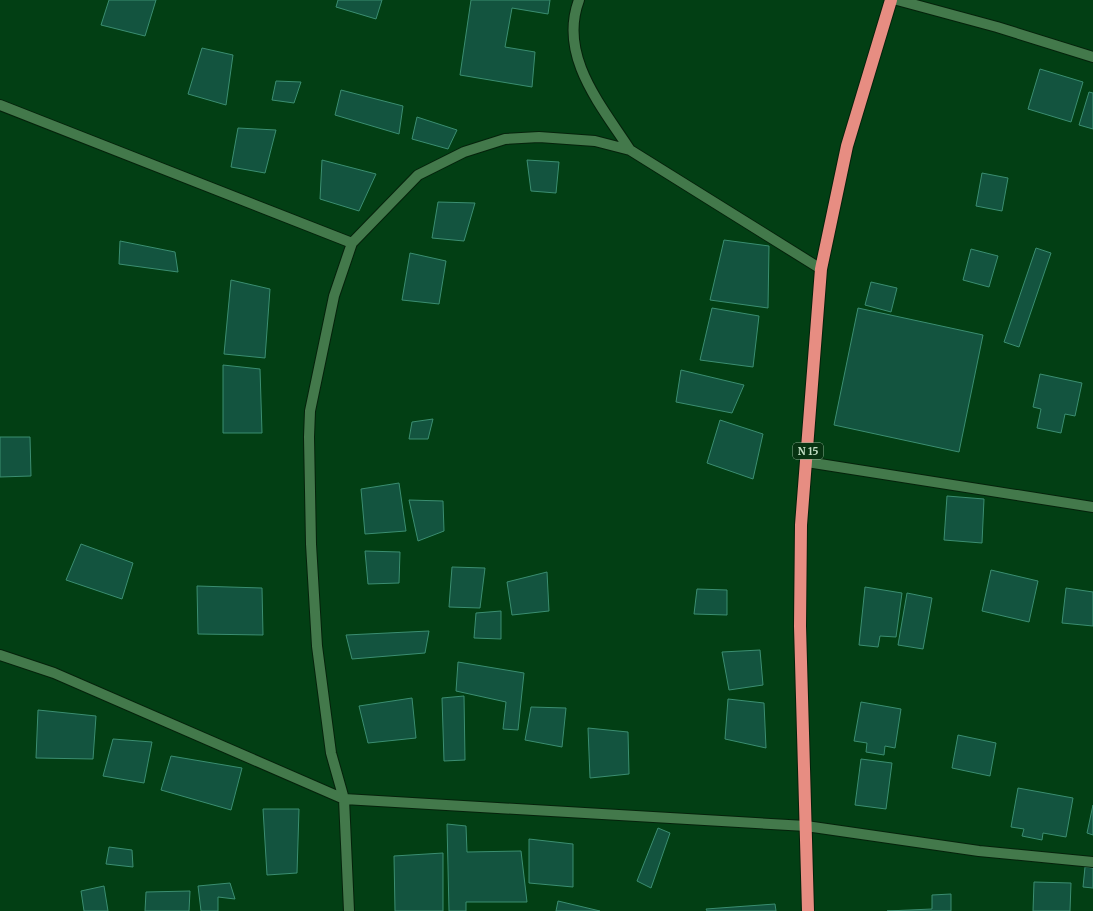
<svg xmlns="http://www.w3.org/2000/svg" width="1093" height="911" font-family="Merriweather,serif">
	<rect width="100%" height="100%" fill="#023f14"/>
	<path fill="#13543f" stroke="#3b8e71" d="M109 0H156L145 36 101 25Z
		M338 0H382L376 19 336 7Z
		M471 0H550L548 14 512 8 505 47 535 52 532 87 460 75Z
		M202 48 233 55 226 105 188 94Z
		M1040 69 1083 82 1071 122 1028 109Z
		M276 81 301 82 294 103 272 100Z
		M341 90 403 106 399 134 335 115Z
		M1089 92 1093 93V129L1079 125Z
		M417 117 457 130 448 149 412 139Z
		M238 128 276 130 265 173 231 167Z
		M322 160 376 174 359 211 320 199Z
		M527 160 559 162 556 193 531 191Z
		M982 173 1008 178 1002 211 976 206Z
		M438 202 475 203 464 241 432 238Z
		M724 240 769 246 768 308 710 300Z
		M120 241 175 252 178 272 119 264Z
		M1036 248 1051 253 1019 347 1004 342Z
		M971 249 998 256 989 287 963 280Z
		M410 253 446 261 439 304 402 300Z
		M231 280 270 289 265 358 224 354Z
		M871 282 897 288 891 312 865 305Z
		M712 308 759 316 753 367 700 360Z
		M858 308 983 335 959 452 834 425Z
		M223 365 260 369 262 433H223Z
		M681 370 744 385 732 413 676 402Z
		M1040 374 1082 383 1075 416 1065 414 1061 433 1037 428 1041 409 1033 407Z
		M433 419 428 439H409L412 422Z
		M720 420 763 434 753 479 707 463Z
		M0 437H30L31 476 0 477Z
		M399 483 406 531 365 534 361 489Z
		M947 496 984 499 982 543 944 540Z
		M409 500 443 501 444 531 418 541Z
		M81 544 133 563 122 599 66 580Z
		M365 551 400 552 399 583 368 584Z
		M452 567 485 568 480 608 449 607Z
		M991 570 1038 581 1029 622 982 611Z
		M547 572 549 611 512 615 507 582Z
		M197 586 262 588 263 635 198 634Z
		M865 587 902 593 896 637 880 636 878 647 859 645Z
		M1066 588 1093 592V626L1062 623Z
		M697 589 727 590V615L694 614Z
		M907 593 932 598 923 649 898 645Z
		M501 611V639L474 638 476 613Z
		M429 631 425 653 352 659 346 635Z
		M760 650 763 685 729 690 722 652Z
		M458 662 524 673 518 730 503 729 506 702 456 691Z
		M464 696 465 760 444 761 442 698Z
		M412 698 416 738 368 743 359 706Z
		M728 699 764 703 766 748 725 739Z
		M861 702 901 709 895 748 885 746 884 755 866 752 867 743 854 741Z
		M531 707 566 708 562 747 525 740Z
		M38 710 96 716 93 759 36 758Z
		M588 728 628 732 629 774 590 778Z
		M958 735 996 743 990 776 952 768Z
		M113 739 152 742 144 783 103 776Z
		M171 756 242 768 231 810 161 790Z
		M861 759 892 763 886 809 855 805Z
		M1018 788 1073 798 1066 837 1043 833 1042 840 1022 836 1024 829 1011 827Z
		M1093 805V835L1087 833Z
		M263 809H299L297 873 267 875Z
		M447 824 466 826 467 852 521 851 527 902H466V911H449Z
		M658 828 670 833 651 888 637 881Z
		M529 839 573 844V887L529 883Z
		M109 847 132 850 133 867 106 864Z
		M443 853V911H395L394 856Z
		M1085 867 1093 868V888L1083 887Z
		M1034 882 1071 883 1070 911H1033Z
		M230 883 235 899 218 897V911H201L198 886Z
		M104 886 108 911H84L81 891Z
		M190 891 189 911H145L146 892Z
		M951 894V911H887L932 909V895Z
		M558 901 600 911H556Z
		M775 904 776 911H707L706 909Z"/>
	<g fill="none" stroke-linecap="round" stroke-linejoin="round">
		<g stroke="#05220b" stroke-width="12">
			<path id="minor" d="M579 0C558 56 601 105 630 150
				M897 0 997 27 1093 57
				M0 105 352 243
				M807 462 1093 507
				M0 655 54 673 344 799 806 826 979 851 1093 862
				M349 911 344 799 331 753 317 646 311 544 309 437 310 411 334 296 352 243 418 175 464 152 505 139 539 137 595 141 630 150 821 269"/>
		</g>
		<g stroke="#05220b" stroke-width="14">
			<path id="highway" d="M808 911 800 626 801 525 821 269 847 146 891 0"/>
		</g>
		<use href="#minor" stroke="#43794b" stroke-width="10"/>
		<use href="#highway" stroke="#e78d82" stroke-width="12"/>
	</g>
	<g text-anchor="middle" stroke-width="3.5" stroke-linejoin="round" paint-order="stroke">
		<rect fill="#073312" stroke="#89ab8f" stroke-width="1" x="793" y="443" width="30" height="16" rx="3"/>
		<g font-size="10" font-weight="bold" fill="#c1dec4">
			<text x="808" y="455">N 15</text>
		</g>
	</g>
</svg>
